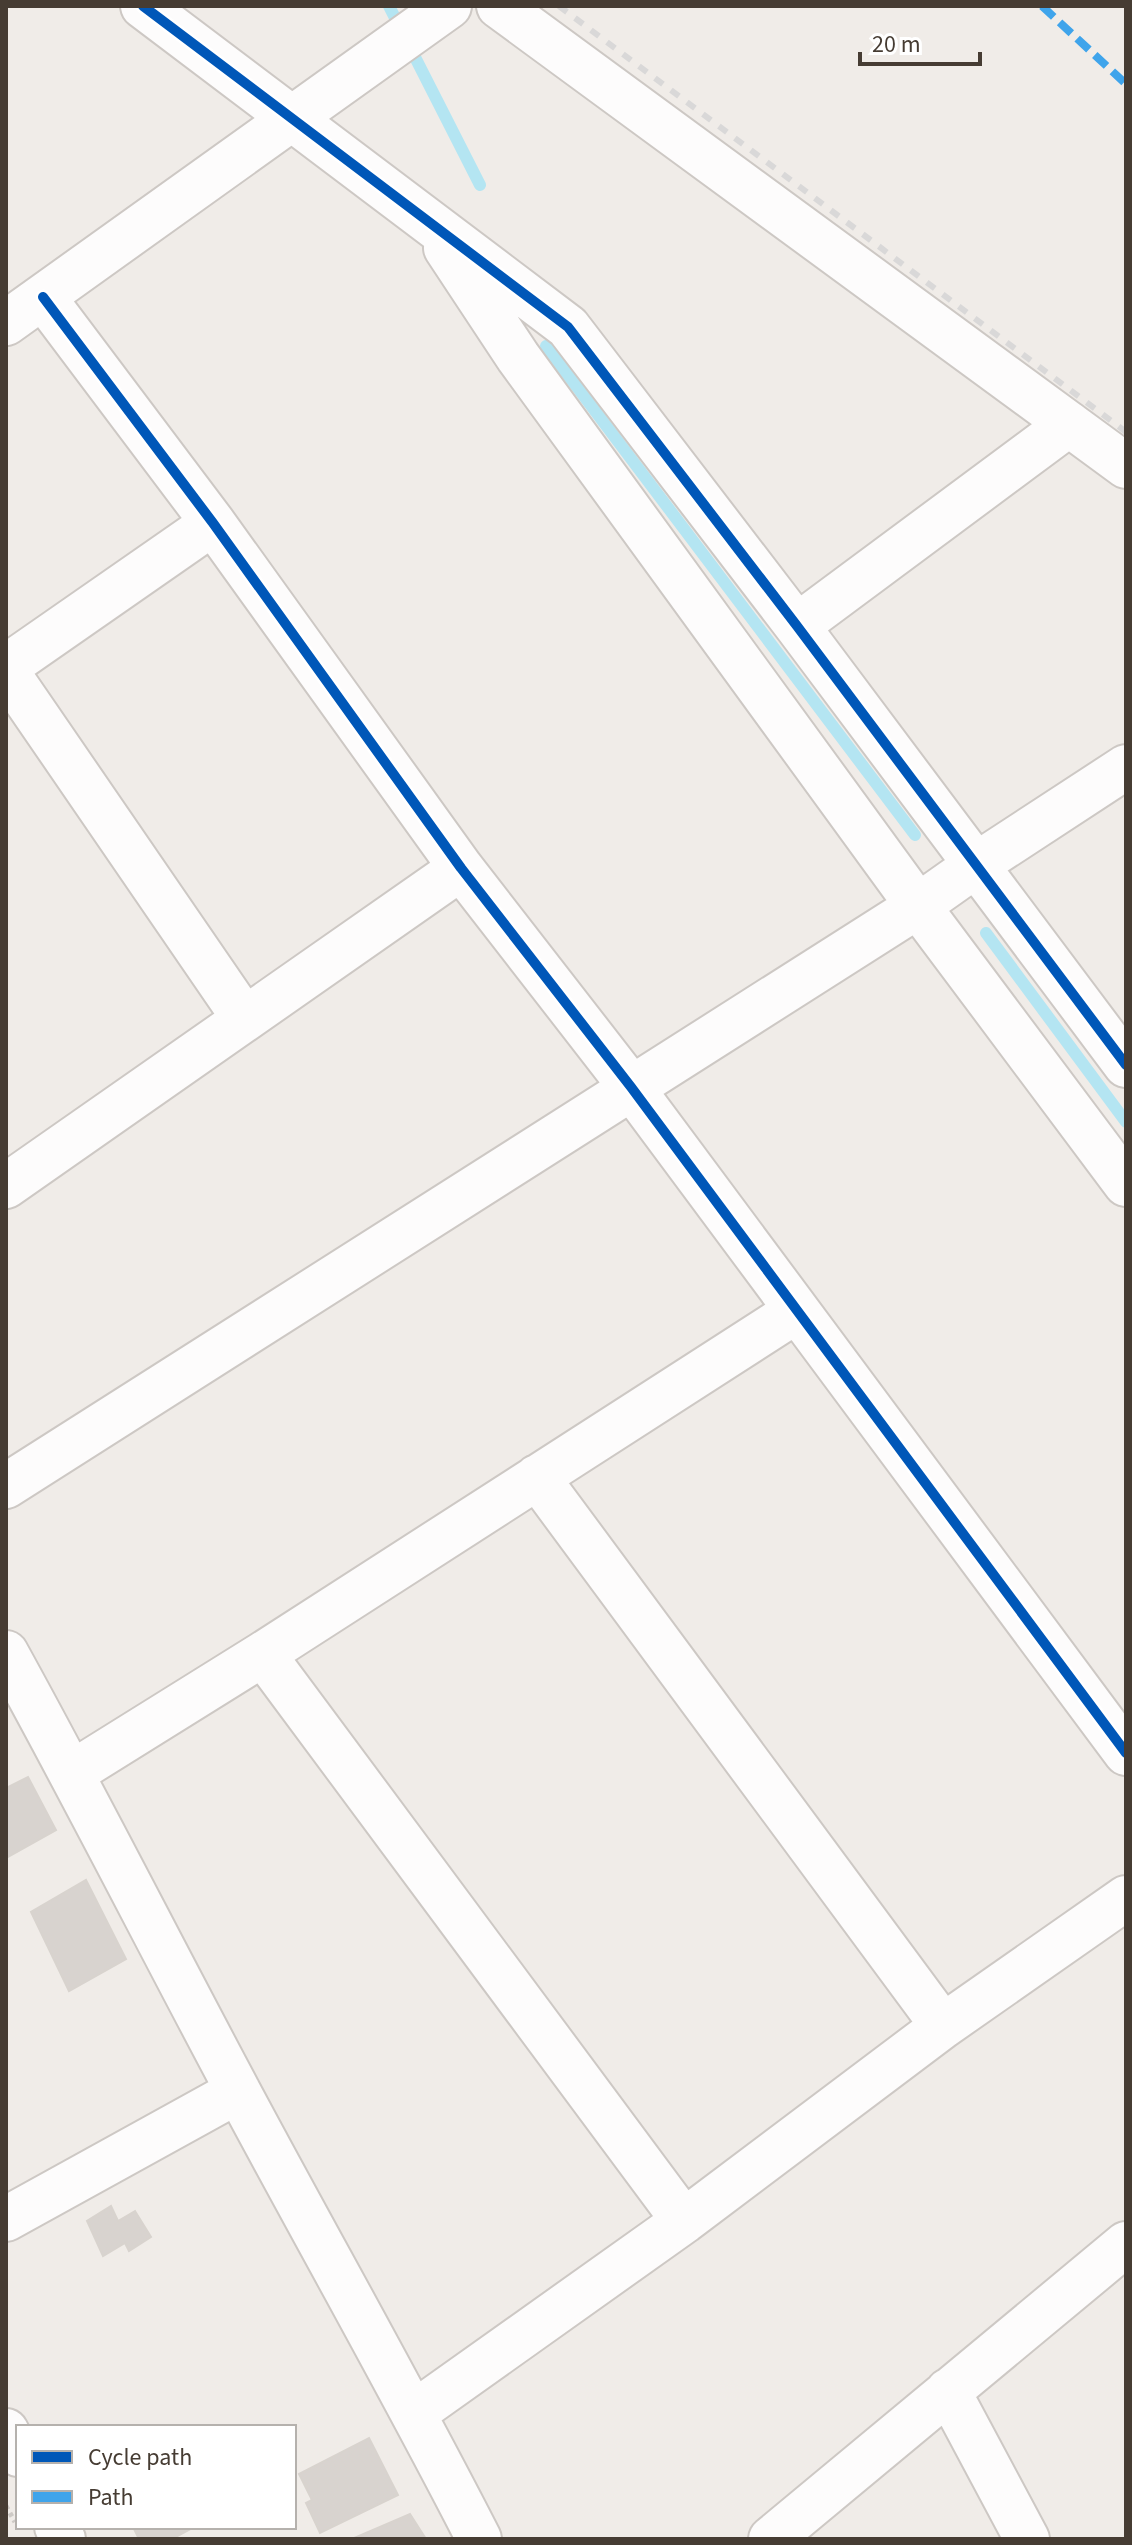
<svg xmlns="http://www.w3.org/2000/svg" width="1132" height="2545" font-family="'Source Sans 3',sans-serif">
	<rect width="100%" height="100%" fill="#f0ece8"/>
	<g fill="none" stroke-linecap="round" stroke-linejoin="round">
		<path stroke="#b4e5f2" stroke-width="12" d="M389 6 480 185
			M546 346 915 835
			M986 933 1126 1122"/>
	</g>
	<path fill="#d8d3cf" stroke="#d8d3ce" stroke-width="2" d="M28 1777 56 1830 6 1858V1788Z
		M86 1880 126 1959 69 1991 31 1912Z
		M111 2206 118 2221 135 2211 151 2237 129 2251 125 2243 103 2256 87 2221Z
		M369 2438 398 2495 320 2533 306 2503 312 2500 299 2474Z
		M410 2514 426 2539H352Z
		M133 2527H194L172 2539H139Z"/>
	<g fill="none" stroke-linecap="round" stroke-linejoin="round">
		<g stroke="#cdc8c4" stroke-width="48">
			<path id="minor" d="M143 6 568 327 797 626 1126 1065
				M499 6 1126 466
				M446 248 518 357 918 906 1126 1184
				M43 297 213 523 461 868 631 1087 1126 1753
				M6 323 449 6
				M797 626 1069 424
				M6 667 213 523
				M6 671 244 1018
				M6 1186 461 868
				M537 1477 943 2026
				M6 1486 918 906 976 865 1126 767
				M6 1653C86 1798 160 1945 238 2091 318 2241 402 2388 479 2539
				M263 1654 684 2221
				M72 1773 263 1654 796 1311
				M6 2219 238 2091
				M948 2391 1027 2539
				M414 2413 684 2221 943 2026 1126 1898
				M6 2431 18 2454
				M57 2527 63 2539
				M771 2539 1126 2244"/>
		</g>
		<path stroke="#cecac6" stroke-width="5" stroke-dasharray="4 4" stroke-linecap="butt" d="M6 2506 15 2522"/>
		<use href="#minor" stroke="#fdfcfc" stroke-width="44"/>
		<path stroke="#d9d8d8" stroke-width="6" stroke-dasharray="10 10" stroke-linecap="butt" d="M559 6 1126 432"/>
		<path stroke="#3fa4eb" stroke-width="8" stroke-dasharray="16 8" stroke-linecap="butt" d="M1042 6 1126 84"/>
		<g stroke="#fff" stroke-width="15">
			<path id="cycleway" d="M143 6 568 327 797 626 1126 1065
				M43 297 213 523 461 868 631 1087 1126 1753"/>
		</g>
		<use href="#cycleway" stroke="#0057b8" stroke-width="10"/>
	</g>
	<rect width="1132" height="2545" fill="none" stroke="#463c33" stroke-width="16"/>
	<rect x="16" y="2425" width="280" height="104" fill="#ffffff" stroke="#b5b1ad" stroke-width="2"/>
	<rect x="32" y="2451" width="40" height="12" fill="#0057b8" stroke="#b5b1ad" stroke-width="2"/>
	<text x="88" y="2465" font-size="24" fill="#463c33">Cycle path</text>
	<rect x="32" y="2491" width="40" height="12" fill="#3fa4eb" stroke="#b5b1ad" stroke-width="2"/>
	<text x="88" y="2505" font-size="24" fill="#463c33">Path</text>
	<path d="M860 52v12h120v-12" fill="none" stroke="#463c33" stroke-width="4"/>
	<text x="872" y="52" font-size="24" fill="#463c33" stroke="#ffffff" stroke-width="6" paint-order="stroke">20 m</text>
</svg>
